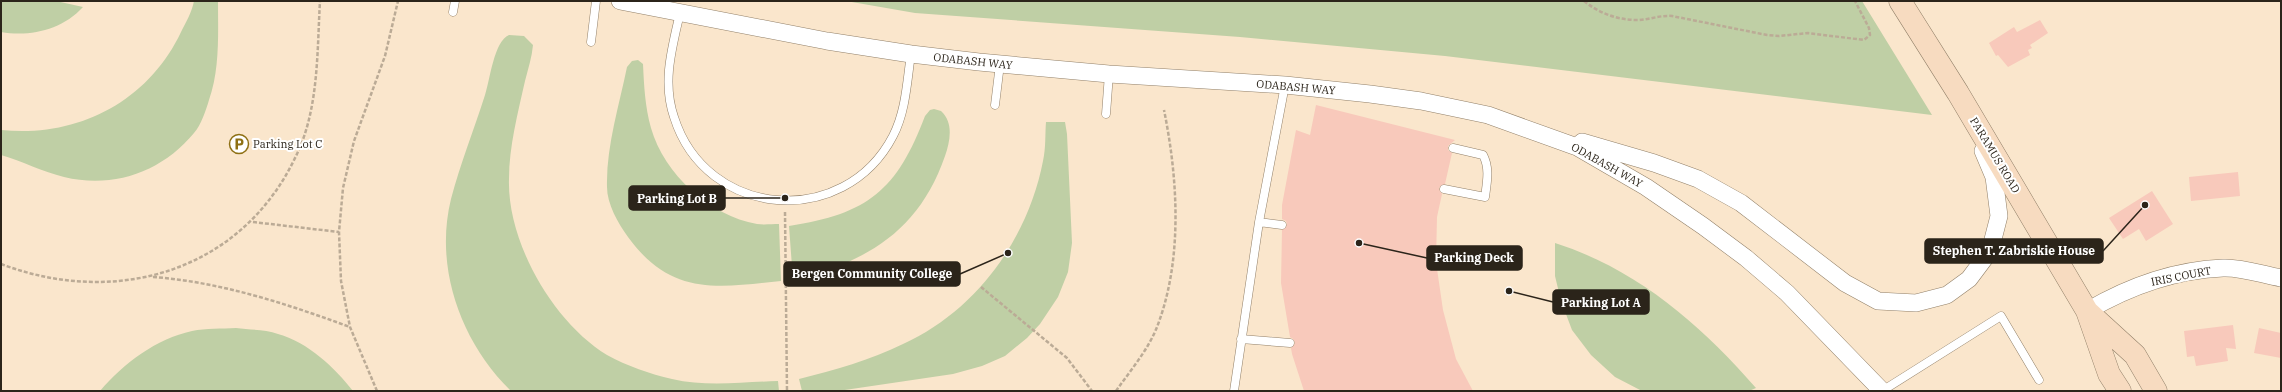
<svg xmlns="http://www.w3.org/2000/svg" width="2282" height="392" font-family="'IBM Plex Serif',serif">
	<rect width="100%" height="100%" fill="#fae6cc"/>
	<path fill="#bfcfa5" d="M1 1H56L83 7C62 30 30 37 1 32Z
		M194 1H218C218 33 220 69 209 100 206 110 201 125 194 133 162 172 113 189 64 177 43 172 22 161 1 155V130C77 138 148 102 181 32 186 22 192 12 194 1Z
		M846 1H1862L1932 115 1445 56 1240 37 915 13Z
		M509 35 524 36 533 45C532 57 528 69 525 81 518 112 509 147 509 179 507 242 553 322 607 355 627 366 650 374 672 379 706 387 743 382 778 381L779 391H511C461 342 434 268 451 199 460 164 474 130 485 95 490 80 494 41 509 35Z
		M638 60 643 64C644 85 645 107 651 128 664 174 710 216 757 224 764 225 772 224 779 224L781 281C716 288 671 296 628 237 618 223 607 204 607 187 606 147 619 106 627 67L632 61Z
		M934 109 941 111C954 123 950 141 945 156 919 231 867 262 793 280L789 226C868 214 897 190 925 116L930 110Z
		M1046 122H1065L1067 134 1072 243 1068 272 1058 297 1040 324 1027 338 1005 356 982 366 953 374 838 391H802L799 379C835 370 870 360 903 344 976 311 1028 239 1043 161 1046 148 1045 134 1046 122Z
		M1555 243C1637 269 1701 325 1756 388L1749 391H1642L1615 377 1591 355 1572 330 1561 301 1555 276Z
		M236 328C249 330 265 329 278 334 309 343 334 367 353 391H100C124 363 156 339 192 331 206 328 222 329 236 328Z"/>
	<path fill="#f8c9bb" d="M2040 20 2048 33 2030 45 2032 48 2028 50 2030 55 2008 67 1998 55 1996 56 1989 43 2014 27 2017 32Z
		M1316 105 1455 140 1448 146V150L1452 153 1445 184 1439 188 1442 194 1437 217 1436 262 1443 310 1456 359 1473 391H1304L1292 354 1291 348 1295 343 1293 339 1290 337 1281 283 1282 230 1287 225 1286 221 1282 219V205L1296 130 1310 135Z
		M2238 172 2240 196 2191 201 2189 177Z
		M2152 191 2173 224 2146 241 2139 229 2123 239 2109 218Z
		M2233 325 2236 349 2226 348 2228 361 2196 366 2194 356 2187 357 2184 331Z
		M2259 328 2281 333V358L2254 353Z"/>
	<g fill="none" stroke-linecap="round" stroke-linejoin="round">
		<g stroke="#928069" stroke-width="9">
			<path id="lane" d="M453 12 455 1
				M680 13C672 48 662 82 674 117 706 219 844 230 893 136 906 111 907 81 911 54
				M591 42 596 1
				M995 105 1000 64
				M1106 114 1109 74
				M1444 189 1485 197C1487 182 1490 168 1483 155L1453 148
				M1259 222 1282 225
				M1241 339 1290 343
				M1234 391 1259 222 1285 85
				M1882 391 2001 316 2039 380"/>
		</g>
		<g stroke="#928069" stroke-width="18">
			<path id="street" d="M620 1 827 41 911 54 979 62 1109 74 1285 85 1370 94 1421 101 1488 115 1577 147 1646 187 1703 226 1746 258 1787 293 1882 391
				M1582 142 1654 163 1698 179 1741 203 1845 283 1878 301 1916 303 1947 295 1969 279 1990 251 1999 216 1994 177 1983 151
				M2087 311C2128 287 2175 270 2223 268 2242 267 2263 275 2281 278"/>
		</g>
		<g stroke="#928069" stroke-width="23">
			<path id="secondary" d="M1900 1 1958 93 2087 311 2109 374 2120 391
				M2089 313 2135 355 2156 391"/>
		</g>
		<path stroke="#bbab96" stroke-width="2.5" stroke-dasharray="4 2" stroke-linecap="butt" d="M1584 1C1599 13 1617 20 1637 20 1649 20 1659 15 1672 16L1767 35 1779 36 1808 33 1864 40 1870 35 1869 28 1855 1
			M785 212 787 391
			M253 222 339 232
			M1 264C117 308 242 271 296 156 319 109 317 52 320 1
			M153 277C221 282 287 304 350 327
			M981 287 1067 358 1092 391
			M377 391 350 327 341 281 339 232 343 188 354 141 385 56 398 1
			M1116 391C1130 371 1148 350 1157 327 1183 260 1178 179 1164 110"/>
		<use href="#lane" stroke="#fff" stroke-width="8"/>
		<use href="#street" stroke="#fff" stroke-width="17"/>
		<use href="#secondary" stroke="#f7dbc0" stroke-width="22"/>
	</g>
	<defs>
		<g id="parking-ring" transform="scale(1)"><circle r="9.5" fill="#fff" stroke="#8e7014" stroke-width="1.5"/><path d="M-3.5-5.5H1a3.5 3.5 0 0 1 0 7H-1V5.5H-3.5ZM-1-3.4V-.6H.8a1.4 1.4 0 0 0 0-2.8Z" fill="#8e7014"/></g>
	</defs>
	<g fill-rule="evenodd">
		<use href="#parking-ring" x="239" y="144"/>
	</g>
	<g text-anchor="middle" stroke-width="4" stroke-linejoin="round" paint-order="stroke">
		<g font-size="11" fill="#2b241a" stroke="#fff">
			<text transform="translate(973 61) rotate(6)" y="4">ODABASH WAY</text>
			<text transform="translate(1296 87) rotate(5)" y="4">ODABASH WAY</text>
			<text transform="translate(1995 155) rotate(59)" y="4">PARAMUS ROAD</text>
			<text transform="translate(1607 165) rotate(29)" y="4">ODABASH WAY</text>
			<text transform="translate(2181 276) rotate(-11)" y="4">IRIS COURT</text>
		</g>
		<g font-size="11" fill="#2b241a" stroke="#fff" text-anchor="start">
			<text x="253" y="148">Parking Lot C</text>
		</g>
	</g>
	<path fill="none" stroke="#2b241a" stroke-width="1.5" d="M785 198L725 198M2145 205L2103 251M1359 243L1427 258M1008 253L960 274M1509 291L1553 302"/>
	<g fill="#2b241a" stroke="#fff" stroke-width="1.5">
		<circle cx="785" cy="198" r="4"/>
		<circle cx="2145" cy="205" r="4"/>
		<circle cx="1359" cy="243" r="4"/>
		<circle cx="1008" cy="253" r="4"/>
		<circle cx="1509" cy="291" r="4"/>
	</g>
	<g fill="#2b241a" stroke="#2b241a" stroke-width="1.5">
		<rect x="629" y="186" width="96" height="24" rx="4"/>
		<rect x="1925" y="239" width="178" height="24" rx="4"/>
		<rect x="1427" y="246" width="95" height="24" rx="4"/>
		<rect x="784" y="262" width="176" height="24" rx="4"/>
		<rect x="1553" y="290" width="96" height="24" rx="4"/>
	</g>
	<g font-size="12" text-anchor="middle" font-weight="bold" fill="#fff">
		<text x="677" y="203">Parking Lot B</text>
		<text x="2014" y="255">Stephen T. Zabriskie House</text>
		<text x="1474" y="262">Parking Deck</text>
		<text x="872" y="278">Bergen Community College</text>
		<text x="1601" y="307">Parking Lot A</text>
	</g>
	<rect width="2282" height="392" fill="none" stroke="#2b241a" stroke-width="4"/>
</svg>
